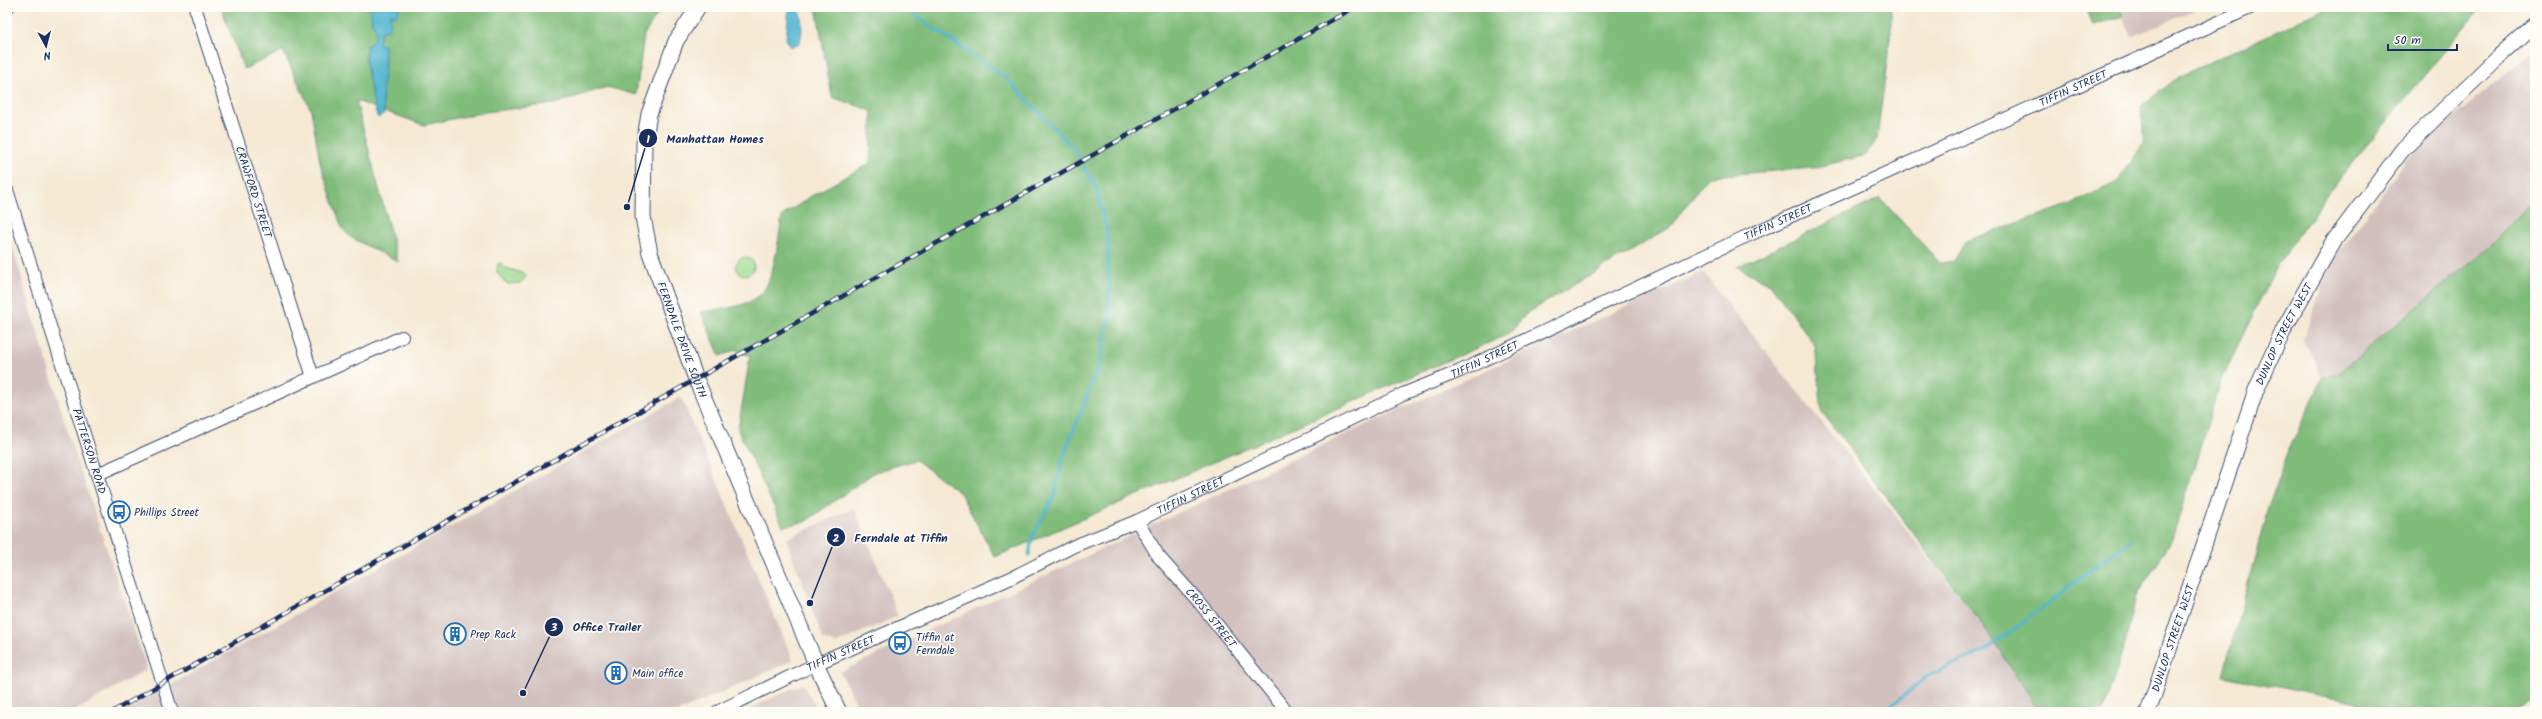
<svg xmlns="http://www.w3.org/2000/svg" width="2542" height="719" font-family="Kalam,sans-serif">
	<rect width="100%" height="100%" fill="#fdfcf7"/>
	<filter id="ink" filterUnits="userSpaceOnUse"><feTurbulence type="fractalNoise" baseFrequency=".025" numOctaves="2"/><feDisplacementMap in="SourceGraphic" scale="8" xChannelSelector="R" yChannelSelector="G"/><feConvolveMatrix kernelMatrix="1 2 1 2 8 2 1 2 1" color-interpolation-filters="sRGB"/></filter>
	<filter id="wash" filterUnits="userSpaceOnUse"><feTurbulence type="fractalNoise" baseFrequency=".012" numOctaves="4" result="noise"/><feDisplacementMap in="SourceGraphic" scale="16" xChannelSelector="R" yChannelSelector="G"/><feGaussianBlur stdDeviation="0.9" result="paint"/><feColorMatrix in="noise" values="0 0 0 0 0 0 0 0 0 0 0 0 0 0 0 0 0 1.4 0 .05"/><feComposite in="paint" operator="in"/></filter>
	<g filter="url(#wash)">
		<rect width="100%" height="100%" fill="#f5e9d3"/>
		<path fill="#d1c0bd" d="M2119 7H2202L2131 37Z
			M2535 50V198L2492 244 2339 373 2323 378 2303 339 2332 262 2412 152Z
			M7 229 69 436 147 669 73 712H7Z
			M1703 272 1992 638 2040 712H861L840 672 1374 421Z
			M681 397 793 660 678 712H123Z
			M854 508 898 616 835 644 823 639 786 539Z
			M802 684 820 712H742Z"/>
		<path fill="#a1dc90" stroke="#5e8677" d="M736 266a9 9 0 1 1 18 0a9 9 0 1 1-18 0Z
			M500 263 506 268 525 274 526 277 520 283 507 284 497 273 498 264Z"/>
		<path fill="#80bc7a" stroke="#4e766c" d="M221 7H662L644 35 636 95 607 87 554 104 485 112 424 125 356 101 398 262 350 237 342 228 320 163 311 110 283 51 244 69Z
			M816 7H1891V31L1877 139 1866 155 1814 168 1709 176 1669 228 1526 314 1509 334 995 557 960 493 916 460 875 472 805 522 783 526 738 430 750 356 736 350 720 356 701 312C720 309 745 308 760 295 774 283 779 235 782 216L813 195 870 163 872 111 832 97Z
			M2086 7H2119L2123 16 2093 25Z
			M2329 7H2481L2338 180 2277 265 2220 382 2172 539 2136 596 2125 644 2103 712H2040L1992 638 1822 412 1815 345 1770 284 1737 267 1880 198 1940 263 1954 261 1966 241 2069 205 2117 182 2144 143 2141 106 2180 76Z
			M2535 198V701L2514 712 2397 711 2223 676 2268 508 2286 456 2323 378 2339 373 2492 244Z"/>
		<path fill="#51b5d0" stroke="#367297" d="M370 7H400L397 15H390L391 24 387 30 381 32 379 43 384 46C388 68 378 93 385 113L378 118C375 114 367 70 366 62 365 56 367 51 367 45L372 43 377 31 372 23Z
			M789 7H799C802 18 804 35 798 45L791 47 786 39Z"/>
		<g fill="none" stroke-linecap="round" stroke-linejoin="round">
			<path stroke="#51b5d0" stroke-width="3" d="M905 7 911 13 1004 76 1073 148 1079 157
				M1029 555 1032 537 1054 497 1063 457 1100 363 1110 312 1107 232 1096 188 1084 167
				M1884 712 1926 677 1988 649 2132 539"/>
		</g>
	</g>
	<g filter="url(#ink)">
		<g fill="none" stroke-linecap="round" stroke-linejoin="round">
			<g stroke="#3c4b70" stroke-width="14">
				<g id="minor">
					<path d="M7 7H8"/>
					<path id="s1" d="M195 7 313 377"/>
					<path id="s2" d="M7 190 172 712"/>
					<path d="M98 474 402 337"/>
					<path id="s3" d="M1137 521 1159 557 1199 602 1287 712"/>
					<path id="s4" d="M717 712 816 664 1011 578 1074 546 1137 521 1403 394 1460 371 1736 241 2252 7"/>
				</g>
			</g>
			<g stroke="#3c4b70" stroke-width="17">
				<g id="major">
					<path id="s5" d="M698 7 676 41 649 114 644 144 643 217 650 253 696 379 816 664 839 712"/>
					<path id="s6" d="M2148 712 2256 390 2285 327 2333 242 2403 149 2496 59 2535 24"/>
				</g>
			</g>
			<use href="#minor" stroke="#fff" stroke-width="12"/>
			<use href="#major" stroke="#fff" stroke-width="15"/>
			<g stroke="#1b2f5e" stroke-width="4.5">
				<path id="rail" d="M112 712 696 379 1355 7"/>
			</g>
			<use href="#rail" stroke="#fdfcf7" stroke-width="3" stroke-dasharray="9" stroke-linecap="butt"/>
		</g>
	</g>
	<defs>
		<g id="bus-ring" transform="scale(1.15)"><circle r="9.5" fill="#fdfcf7" stroke="#1f6fb2" stroke-width="1.5"/><path d="M-5-6H5V4H4V6H2V4H-2V6H-4V4H-5ZM-3.5-4V0h7V-4ZM-3.5 1.2v1.5H-2V1.2ZM2 1.2v1.5H3.5V1.2Z" fill="#1f6fb2"/></g>
		<g id="building-ring" transform="scale(1.15)"><circle r="9.5" fill="#fdfcf7" stroke="#1f6fb2" stroke-width="1.5"/><path d="M-4-6H4V6H1V3H-1V6H-4ZM-2.5-4.3h1.7v1.8h-1.7ZM.8-4.3h1.7v1.8H.8ZM-2.5-1h1.7V.8h-1.7ZM.8-1h1.7V.8H.8Z" fill="#1f6fb2"/></g>
	</defs>
	<g fill-rule="evenodd">
		<use href="#bus-ring" x="119" y="512"/>
		<use href="#building-ring" x="455" y="634"/>
		<use href="#bus-ring" x="900" y="643"/>
		<use href="#building-ring" x="616" y="673"/>
	</g>
	<g text-anchor="middle" stroke-width="3.5" stroke-linejoin="round" paint-order="stroke">
		<g font-size="11" fill="#1b2f5e" stroke="#fdfcf7">
			<text dy="4" stroke="none"><textPath href="#s4" startOffset="1493">TIFFIN STREET</textPath></text>
			<text dy="4" stroke="none"><textPath href="#s1" startOffset="194">CRAWFORD STREET</textPath></text>
			<text dy="4" stroke="none"><textPath href="#s4" startOffset="1169">TIFFIN STREET</textPath></text>
			<text dy="4" stroke="none"><textPath href="#s6" startOffset="402">DUNLOP STREET WEST</textPath></text>
			<text dy="4" stroke="none"><textPath href="#s5" startOffset="351">FERNDALE DRIVE SOUTH</textPath></text>
			<text dy="4" stroke="none"><textPath href="#s4" startOffset="845">TIFFIN STREET</textPath></text>
			<text dy="4" stroke="none"><textPath href="#s2" startOffset="274">PATTERSON ROAD</textPath></text>
			<text dy="4" stroke="none"><textPath href="#s4" startOffset="521">TIFFIN STREET</textPath></text>
			<text dy="4" stroke="none"><textPath href="#s3" startOffset="122">CROSS STREET</textPath></text>
			<text dy="4" stroke="none"><textPath href="#s6" startOffset="78">DUNLOP STREET WEST</textPath></text>
			<text dy="4" stroke="none"><textPath href="#s4" startOffset="137">TIFFIN STREET</textPath></text>
		</g>
		<g font-size="11" fill="#1b2f5e" stroke="#fdfcf7" text-anchor="start">
			<text x="134" y="516">Phillips Street</text>
			<text x="470" y="638">Prep Rack</text>
			<text x="916" y="641">Tiffin at<tspan x="916" dy="13">Ferndale</tspan></text>
			<text x="632" y="677">Main office</text>
		</g>
	</g>
	<path fill="none" stroke="#1b2f5e" stroke-width="1.5" d="M627 207L648 138M810 603L836 537M523 693L554 627"/>
	<g fill="#1b2f5e" stroke="#fdfcf7" stroke-width="1.5">
		<circle cx="627" cy="207" r="4"/>
		<circle cx="810" cy="603" r="4"/>
		<circle cx="523" cy="693" r="4"/>
		<circle cx="648" cy="138" r="10"/>
		<circle cx="836" cy="537" r="10"/>
		<circle cx="554" cy="627" r="10"/>
	</g>
	<g font-size="12" text-anchor="middle" font-weight="bold" fill="#fff">
		<text x="648" y="143">1</text>
		<text x="836" y="542">2</text>
		<text x="554" y="631">3</text>
	</g>
	<g font-size="12" text-anchor="middle" font-weight="bold" fill="#1b2f5e" stroke="#fdfcf7" stroke-width="3.5" stroke-linejoin="round" paint-order="stroke">
		<text x="715" y="143">Manhattan Homes</text>
		<text x="901" y="542">Ferndale at Tiffin</text>
		<text x="607" y="631">Office Trailer</text>
	</g>
	<rect width="2542" height="719" fill="none" stroke="#fdfcf7" stroke-width="24"/>
	<g transform="translate(46 46) rotate(173)" stroke="#fdfcf7" stroke-width="3" paint-order="stroke">
	<path d="M0-3L7 15L0 10L-7 15Z" fill="#1b2f5e"/>
	<text y="-6" font-size="11" font-weight="bold" text-anchor="middle" fill="#1b2f5e">N</text>
	</g>
	<path d="M2388 44v6h69v-6" fill="none" stroke="#1b2f5e" stroke-width="2"/>
	<text x="2394" y="44" font-size="12" fill="#1b2f5e" stroke="#fdfcf7" stroke-width="3" paint-order="stroke">50 m</text>
</svg>
